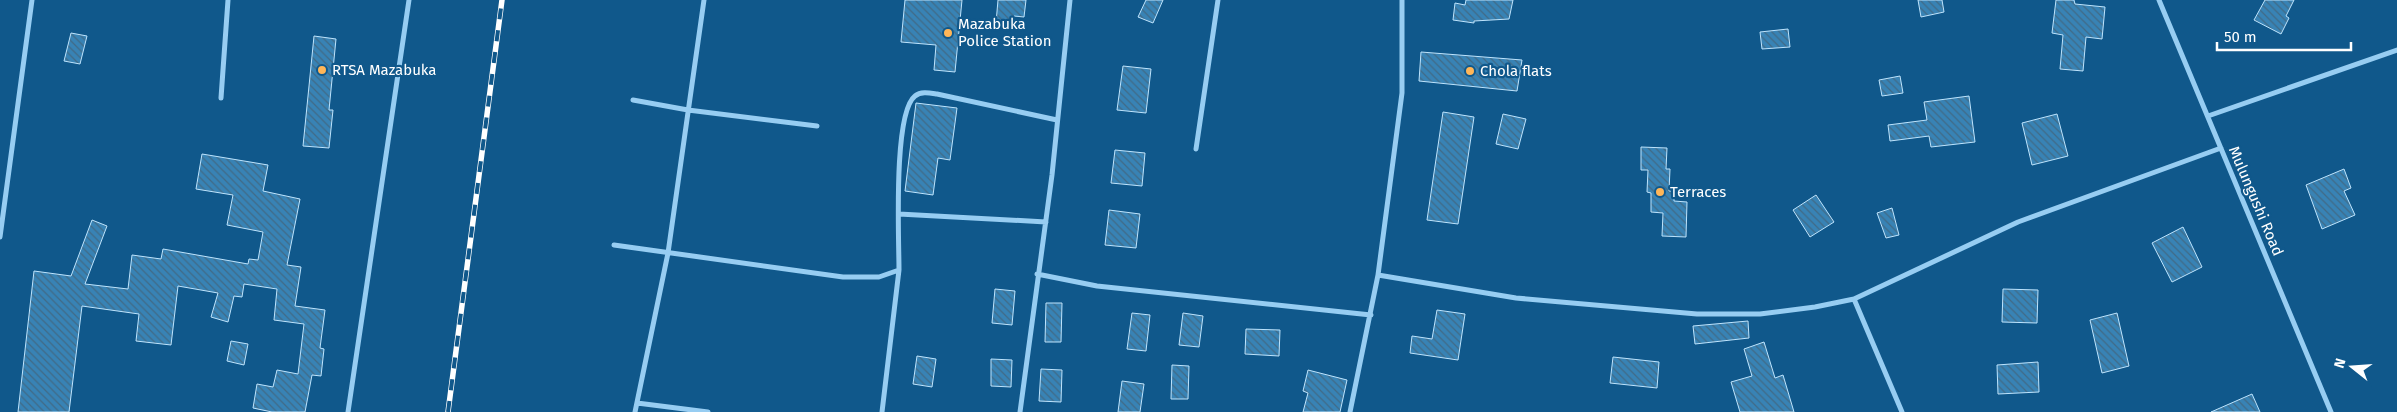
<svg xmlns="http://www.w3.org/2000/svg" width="2397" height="412" font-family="'Fira Sans',sans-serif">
	<defs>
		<pattern id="building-back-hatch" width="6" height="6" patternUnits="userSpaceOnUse" patternTransform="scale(1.25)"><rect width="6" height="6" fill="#3883b5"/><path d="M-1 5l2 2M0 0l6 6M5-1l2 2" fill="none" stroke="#416a86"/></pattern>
	</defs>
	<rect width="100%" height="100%" fill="#10588b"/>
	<path fill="url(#building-back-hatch)" stroke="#bee4fd" d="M905 0H962L955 72 934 70 936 45 901 42Z
		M998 0H1026L1024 17 1014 16V25L996 23Z
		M1146 0H1163L1153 23 1138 17Z
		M1466 0H1513L1509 19 1474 21V23L1453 20 1455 3 1465 5Z
		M1918 0H1942L1944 12 1921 17Z
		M2056 0H2074L2075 4 2105 7 2102 39 2086 37 2083 71 2060 69 2063 35 2052 33Z
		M2265 0H2294L2286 16 2289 18 2281 34 2254 20Z
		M1788 29 1790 47 1762 49 1760 32Z
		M71 33 87 36 80 64 64 61Z
		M314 36 336 39 329 110H333L329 148 303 146Z
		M1421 52 1522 60 1517 91 1419 81Z
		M1123 66 1151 69 1146 113 1117 110Z
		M1900 76 1903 93 1882 96 1879 80Z
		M1969 96 1975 142 1931 147 1929 136 1890 141 1888 125 1927 120 1924 102Z
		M916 103 957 108 950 160 938 158 933 195 905 191Z
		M1443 112 1474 117 1458 224 1427 220Z
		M1503 114 1526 119 1518 149 1496 144Z
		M2057 114 2068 156 2032 165 2022 123Z
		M1641 147 1667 148 1666 169H1670L1669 191H1674V201L1687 202 1686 237 1662 236 1663 213 1651 212V193L1647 192 1648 170H1641Z
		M1115 150 1145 153 1142 186 1111 183Z
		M202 154 268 165 263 191 300 199 287 265 301 267 295 306 325 310 320 348 324 349 321 376 312 375 305 412H272L253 408 257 384 273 387 277 370 298 374 304 324 274 320 277 289 244 284 242 297 234 296 228 322 211 317 218 293 178 286 171 345 136 341 139 314 82 306 69 412H18L34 271 71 276 92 220 107 226 85 284 128 289 132 255 161 259 163 249 248 264 249 259 258 260 263 232 227 225 233 195 196 189Z
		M2344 169 2351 188 2344 191 2355 215 2322 229 2306 185Z
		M1816 195 1834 222 1810 237 1793 210Z
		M1892 208 1899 235 1886 238 1877 213Z
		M1109 210 1140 214 1136 248 1105 245Z
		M2183 227 2202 267 2172 282 2152 243Z
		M995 289 1015 291 1012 325 992 323Z
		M2003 289 2038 290 2037 323 2002 322Z
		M1046 303H1062L1061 342H1045Z
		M1437 310 1465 314 1458 360 1410 353 1412 336 1432 339Z
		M1132 313 1150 315 1146 351 1127 349Z
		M1183 313 1203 316 1199 347 1179 345Z
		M2117 313 2129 366 2102 373 2090 320Z
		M1748 321 1749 338 1695 344 1693 326Z
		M1246 329 1280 330 1279 356 1245 354Z
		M231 341 248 344 244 365 227 361Z
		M1764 342 1775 378 1783 375 1794 412H1740L1731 382 1752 376 1744 349Z
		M917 356 936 359 932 387 913 384Z
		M1613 357 1659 362 1657 388 1610 383Z
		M991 359 1012 360 1011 387 991 386Z
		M2038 362 2039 392 1998 394 1997 365Z
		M1172 365 1189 366 1188 399H1171Z
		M1041 369 1062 370 1061 402 1039 401Z
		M1308 370 1347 380 1340 412H1303L1308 393 1303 391Z
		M1122 381 1144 384 1140 412H1118Z
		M2252 394 2260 412H2211Z"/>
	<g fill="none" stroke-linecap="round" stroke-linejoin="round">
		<path stroke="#97cdf2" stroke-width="5" d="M2159 0 2331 412
			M221 98 228 0
			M633 100 688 110 817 126
			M2208 116 2397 50
			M1196 149 1218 0
			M899 214 1046 222
			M0 237 32 0
			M614 245 843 277H879L899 270C899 239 893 113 915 96 921 91 930 93 937 94L1057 120
			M1037 274 1097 286 1371 315
			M1378 275 1516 298 1697 314H1760L1815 307 1854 299 2018 222 2221 148
			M1854 299 1902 412
			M637 403 708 412
			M348 412 409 0
			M635 412 668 253 704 0
			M882 412 899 270
			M1020 412 1052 175 1070 0
			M1350 412 1378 275 1402 93V0"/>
		<g stroke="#fff" stroke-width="5.5">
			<path id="rail" d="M448 412 502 0"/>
		</g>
		<use href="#rail" stroke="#10588b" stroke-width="4" stroke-dasharray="11" stroke-linecap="butt"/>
	</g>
	<g fill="#ffb658" stroke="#10588b" stroke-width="2">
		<circle cx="948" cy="33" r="5"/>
		<circle cx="322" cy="70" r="5"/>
		<circle cx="1470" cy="71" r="5"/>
		<circle cx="1660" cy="192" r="5"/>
	</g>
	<g text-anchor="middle" stroke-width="4.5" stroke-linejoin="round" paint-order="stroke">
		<g font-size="15" fill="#fff" stroke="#10588b" text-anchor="start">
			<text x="958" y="29">Mazabuka<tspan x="958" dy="17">Police Station</tspan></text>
			<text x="332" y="75">RTSA Mazabuka</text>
			<text x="1480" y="76">Chola flats</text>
			<text x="1670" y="197">Terraces</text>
		</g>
		<g font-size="15" fill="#fff" stroke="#10588b">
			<text transform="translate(2256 201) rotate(67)" y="5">Mulungushi Road</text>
		</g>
	</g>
	<g transform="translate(2352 367) rotate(287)" stroke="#10588b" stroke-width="4" paint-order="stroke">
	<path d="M0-4L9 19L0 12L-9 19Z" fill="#ffffff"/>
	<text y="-8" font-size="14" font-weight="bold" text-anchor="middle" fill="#ffffff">N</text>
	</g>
	<path d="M2217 42v8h134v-8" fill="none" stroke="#ffffff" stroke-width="2.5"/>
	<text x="2224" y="42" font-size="15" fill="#ffffff" stroke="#10588b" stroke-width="4" paint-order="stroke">50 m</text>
</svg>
